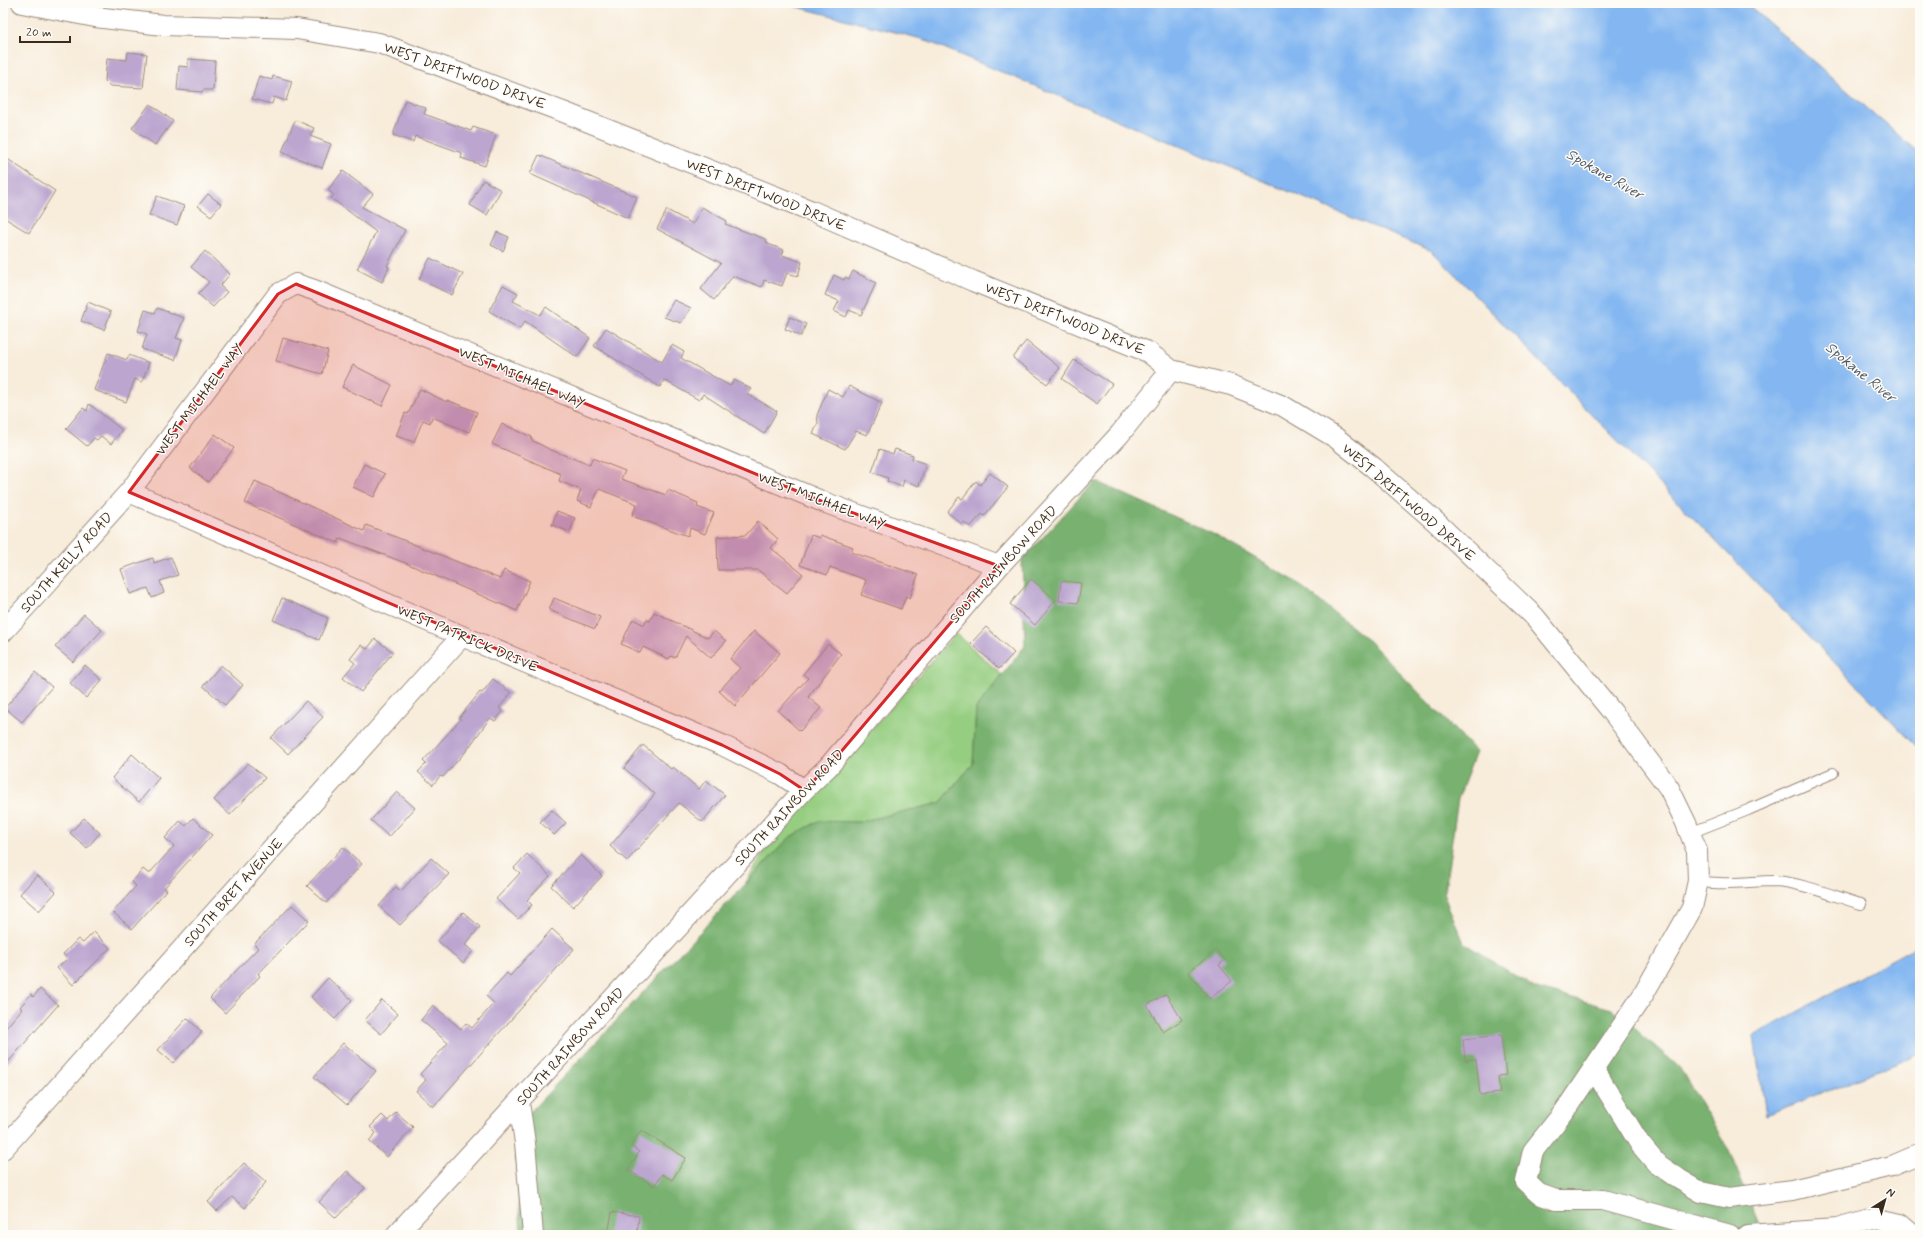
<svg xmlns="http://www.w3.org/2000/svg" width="1923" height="1238" font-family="Mynerve,sans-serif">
	<rect width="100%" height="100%" fill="#fdfcf7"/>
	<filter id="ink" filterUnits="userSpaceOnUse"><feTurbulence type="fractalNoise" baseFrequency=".025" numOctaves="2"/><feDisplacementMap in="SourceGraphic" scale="8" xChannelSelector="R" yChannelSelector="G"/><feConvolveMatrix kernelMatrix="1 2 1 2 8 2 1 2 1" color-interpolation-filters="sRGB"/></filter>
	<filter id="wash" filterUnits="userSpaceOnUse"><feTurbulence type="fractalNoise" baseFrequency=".012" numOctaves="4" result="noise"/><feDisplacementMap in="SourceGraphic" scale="16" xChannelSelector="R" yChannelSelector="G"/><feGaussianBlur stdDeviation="0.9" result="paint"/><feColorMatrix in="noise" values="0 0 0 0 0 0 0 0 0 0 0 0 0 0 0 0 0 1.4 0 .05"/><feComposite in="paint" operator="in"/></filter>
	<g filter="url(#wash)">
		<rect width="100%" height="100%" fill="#f8ecda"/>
		<path fill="#96ce81" stroke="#687c50" d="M956 633 1002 675 976 708 973 764 940 803 859 822 819 821 790 837 745 884 774 836 821 788Z"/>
		<path fill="#78b16f" stroke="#5a6e46" d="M1095 481 1213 534 1295 581 1370 642 1476 752 1458 799 1444 896 1464 943 1533 987 1612 1009 1679 1067 1729 1150 1764 1235H521L514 1129 790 837 819 821 859 822 940 803 973 764 976 708 1025 646 1022 560Z"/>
		<path fill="#84b7f1" stroke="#607088" d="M782 3H1746L1920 154V750L1432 251 922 39Z
			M1920 944V1054L1766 1116 1754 1036Z"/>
		<g id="blocks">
			<path fill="#bca6d0" d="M128 52 147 54 143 88 110 86 105 81 107 58 127 60Z
				M188 59 215 61 213 90H203L202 92 177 90 179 66 188 67Z
				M259 76 272 80 273 76 292 81 286 101 274 97 272 104 252 99Z
				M405 100 426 108 424 114 471 131 473 127 496 135 485 166 461 158 462 153 415 136 413 142 393 135Z
				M150 104 173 121 155 145 132 128Z
				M295 120 314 128 310 136 331 144 322 168 282 152Z
				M539 155 637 197 628 218 530 174Z
				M3 156 55 191 29 233 3 217Z
				M343 171 373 194 362 207 405 230 387 266 389 267 382 282 357 269 376 232 331 198 334 195 328 190Z
				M483 180 501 190 487 215 470 205Z
				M208 194 221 204 211 216 198 206Z
				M157 196 184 206 177 225 149 215Z
				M702 207 727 221 725 224 765 239 768 244 784 250 782 255 802 262 798 276 787 273 782 286 764 280 762 287 733 276 714 300 701 289 721 263 657 229 667 210 693 224Z
				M497 232 509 237 503 251 491 245Z
				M205 251 230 274 220 286 227 292 213 307 198 294 209 282 191 267Z
				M430 258 463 274 452 295 419 279Z
				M853 271 876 283 861 315 849 310 846 317 834 311 839 301 825 295 834 275 844 280 845 277 849 279Z
				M503 285 518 293 513 301 540 315 546 307 590 338 577 357 525 321 520 329 489 311Z
				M674 300 691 308 681 323 664 317Z
				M88 302 111 312 104 330 81 321Z
				M157 308 184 318 176 338 182 340 175 360 142 349 147 334 138 331 145 310 155 313Z
				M790 317 806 324 801 336 785 329Z
				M606 328 662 362 672 345 684 352 681 358 730 386 734 380 751 389 747 394 777 411 764 434 703 394 699 400 664 380 660 387 594 346Z
				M283 338 328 351 322 374 276 361Z
				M1026 341 1060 368 1047 384 1013 358Z
				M108 353 127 360 129 355 149 363 142 382 135 379 126 402 94 390Z
				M1074 360 1112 384 1097 404 1062 379Z
				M353 365 392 385 382 406 342 387Z
				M849 386 882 403 867 435 856 431 845 449 813 434 818 423 817 415 828 389 843 397Z
				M420 389 447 402V400L477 412 469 432 432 417 430 423 423 420 414 442 396 436 405 413 408 414Z
				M89 404 122 430 111 444 101 436 97 440 94 438 87 446 66 429 83 408 87 411Z
				M502 424 532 437 531 440 551 450 590 465 592 458 625 471 621 479 666 495 668 490 698 503 697 507 714 513 705 534 690 528 688 536 632 516 637 504 599 489 591 507 577 501 581 490 559 481 561 474 492 444Z
				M215 434 234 448 208 482 190 468Z
				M880 449 893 454 895 449 913 455 912 459 926 464 919 486 904 480 902 487 887 481 888 478 872 472Z
				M364 464 385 474 374 497 353 487Z
				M990 473 1008 487 984 516 982 514 970 527 964 522 962 524 947 512 959 497 962 499 976 481 980 485Z
				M255 481 364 531 366 525 500 579 504 570 530 581 517 611 408 564 340 538 338 543 245 503Z
				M557 511 575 518 570 532 552 525Z
				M758 521 778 539 771 548 803 574 787 593 758 570H718L717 537 746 535Z
				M811 535 820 538V535L853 547 851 552 918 575 910 598 906 596 901 609 861 595 866 580 830 567 827 575 800 565Z
				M171 557 178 575 160 581 164 593 152 598 148 588 130 594 121 569 153 558 154 563Z
				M1031 579 1056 600 1035 625 1010 604Z
				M1061 581 1081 583 1078 603 1059 601Z
				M282 598 328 618 319 640 273 620Z
				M554 598 600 617 595 629 549 610Z
				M654 612 708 638 714 631 726 641 711 658 686 636 675 658 671 656 669 659 643 647 640 653 621 644 633 619 644 625 646 620 650 621Z
				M84 614 102 630 73 662 55 647Z
				M986 627 1014 653 999 669 971 643Z
				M754 631 780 653 735 706 719 691 740 668 730 659Z
				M375 639 393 652 361 692 343 677 355 663 350 659 361 645 367 649Z
				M828 644 841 654 808 697 821 708 800 731 778 711 808 678 803 674Z
				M85 665 102 680 86 698 70 683Z
				M221 665 243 685 225 705 203 686Z
				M35 672 52 687 22 722 5 708Z
				M493 679 511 693 499 708 503 711 495 721 490 718 467 750 443 777 440 776 433 785 418 772 426 764 423 761 461 719 459 718 480 692 482 693Z
				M306 701 323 717 288 754 271 738Z
				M643 745 671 769 673 767 699 789 706 780 725 795 702 822 679 803 627 861 610 846 655 794 624 768Z
				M132 754 159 778 139 802 112 778Z
				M248 763 265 778 230 815 214 800Z
				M397 792 415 808 389 837 371 820Z
				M552 810 566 823 554 835 540 822Z
				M84 818 100 833 87 848 70 833Z
				M193 818 212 835 164 888 167 890 132 929 113 912 136 886 132 882 143 869 149 874 174 846 165 838 180 821 186 826Z
				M343 847 362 864 326 903 307 886Z
				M527 854 550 876 527 900 532 905 518 919 496 899 520 873 514 868Z
				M581 855 602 876 573 907 551 886Z
				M431 858 449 874 400 925 379 906 396 887 401 891Z
				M37 875 56 892 39 911 20 894Z
				M292 905 309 921 258 974 260 976 225 1013 210 998 258 948 254 944Z
				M463 912 480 927 465 945 473 951 463 963 438 941Z
				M552 929 574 949 433 1107 416 1091 426 1080 420 1074 448 1043 421 1020 433 1005 461 1029 466 1023 472 1028 494 1003 486 996 507 973 510 976Z
				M94 932 110 948 73 985 57 968 67 959 63 954 78 939 83 943Z
				M1216 950 1225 960 1219 965 1232 981 1210 999 1188 972Z
				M328 978 352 1000 335 1019 311 997Z
				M40 989 58 1005 3 1068V1031L22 1009 20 1007 31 994 33 997Z
				M1166 994 1182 1020 1163 1032 1147 1005Z
				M382 1000 398 1014 381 1034 365 1020Z
				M187 1018 202 1032 173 1063 158 1050Z
				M1501 1035 1506 1075 1498 1076 1500 1093 1480 1095 1476 1059 1465 1060 1463 1039Z
				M343 1043 376 1071 347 1105 314 1077Z
				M396 1112 413 1127 387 1157 369 1141 376 1133 370 1127 382 1115 388 1121Z
				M641 1130 686 1158 672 1180 662 1174 654 1186 628 1170 639 1152 631 1146Z
				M244 1163 266 1182 245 1208 232 1197 217 1211 208 1202Z
				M347 1171 365 1188 336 1218 319 1202Z
				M612 1212 639 1216 637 1235H608Z"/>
		</g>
	</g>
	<g filter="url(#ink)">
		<use href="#blocks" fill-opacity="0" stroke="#9a8b7c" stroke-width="1"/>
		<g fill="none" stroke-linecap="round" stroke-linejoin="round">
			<g stroke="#9a8b7c" stroke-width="12">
				<path id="service" d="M1690 833 1748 810 1833 773
					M1698 881C1724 886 1749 881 1775 881 1799 882 1837 897 1861 904"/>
			</g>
			<g stroke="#9a8b7c" stroke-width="22">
				<path id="minor" d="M22 3 95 17 163 25 297 29 379 43 566 113 812 211 973 281 1148 352 1171 370 1231 385 1283 406 1336 438 1373 467 1436 522 1535 617 1613 713 1669 788 1686 823 1697 851 1698 881 1692 908 1643 995 1564 1112 1533 1151 1526 1182 1539 1194 1556 1200H1603L1730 1235
					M129 492 462 636 722 745 780 774 804 790
					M3 632 129 492 278 294 296 284 314 290 826 503 999 566
					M1594 1069 1640 1144 1656 1163 1679 1179 1701 1192 1729 1198 1792 1190 1892 1166 1920 1154
					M519 1102 525 1143 533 1235
					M3 1149 462 636
					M396 1235 804 790 828 767 999 566 1120 434 1171 370
					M1747 1235 1837 1229 1877 1218 1901 1223 1915 1235"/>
			</g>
			<use href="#service" stroke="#fff" stroke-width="10"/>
			<use href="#minor" stroke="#fff" stroke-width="20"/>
		</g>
	</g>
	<path fill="#d62828" fill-opacity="0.2" stroke="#d62828" stroke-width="3" stroke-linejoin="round" d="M296 284 826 503 999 566 828 767 804 790 780 774 722 745 129 492 278 294Z"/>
	<g text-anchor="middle" stroke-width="3" stroke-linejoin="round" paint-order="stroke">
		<g font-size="14" fill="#3b2a1e" stroke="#fdfcf7">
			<text transform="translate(465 75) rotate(20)" y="5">WEST DRIFTWOOD DRIVE</text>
			<text transform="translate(766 194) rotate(22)" y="5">WEST DRIFTWOOD DRIVE</text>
			<text transform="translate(1065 318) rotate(22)" y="5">WEST DRIFTWOOD DRIVE</text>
			<text transform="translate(522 377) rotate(23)" y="5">WEST MICHAEL WAY</text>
			<text transform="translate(199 399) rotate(-53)" y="5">WEST MICHAEL WAY</text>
			<text transform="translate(822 500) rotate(21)" y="5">WEST MICHAEL WAY</text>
			<text transform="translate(1409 502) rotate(41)" y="5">WEST DRIFTWOOD DRIVE</text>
			<text transform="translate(66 562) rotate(-48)" y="5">SOUTH KELLY ROAD</text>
			<text transform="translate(1003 564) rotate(-48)" y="5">SOUTH RAINBOW ROAD</text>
			<text transform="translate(468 638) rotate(23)" y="5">WEST PATRICK DRIVE</text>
			<text transform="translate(789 807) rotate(-47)" y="5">SOUTH RAINBOW ROAD</text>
			<text transform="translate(233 892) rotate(-48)" y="5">SOUTH BRET AVENUE</text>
			<text transform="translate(570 1046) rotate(-48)" y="5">SOUTH RAINBOW ROAD</text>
		</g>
		<g font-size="15" font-style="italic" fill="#555b68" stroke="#fdfcf7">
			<text transform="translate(1605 174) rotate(30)" y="5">Spokane River</text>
			<text transform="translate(1861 372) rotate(39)" y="5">Spokane River</text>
		</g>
	</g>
	<rect width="1923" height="1238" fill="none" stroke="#fdfcf7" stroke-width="16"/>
	<g transform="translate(1885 1200) rotate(37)" stroke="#fdfcf7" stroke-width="3" paint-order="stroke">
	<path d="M0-3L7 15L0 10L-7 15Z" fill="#3b2a1e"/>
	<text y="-6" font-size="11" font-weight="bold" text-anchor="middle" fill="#3b2a1e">N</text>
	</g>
	<path d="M20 36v6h50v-6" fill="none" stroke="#3b2a1e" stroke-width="2"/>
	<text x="26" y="36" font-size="12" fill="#3b2a1e" stroke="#fdfcf7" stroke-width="3" paint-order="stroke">20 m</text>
</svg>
